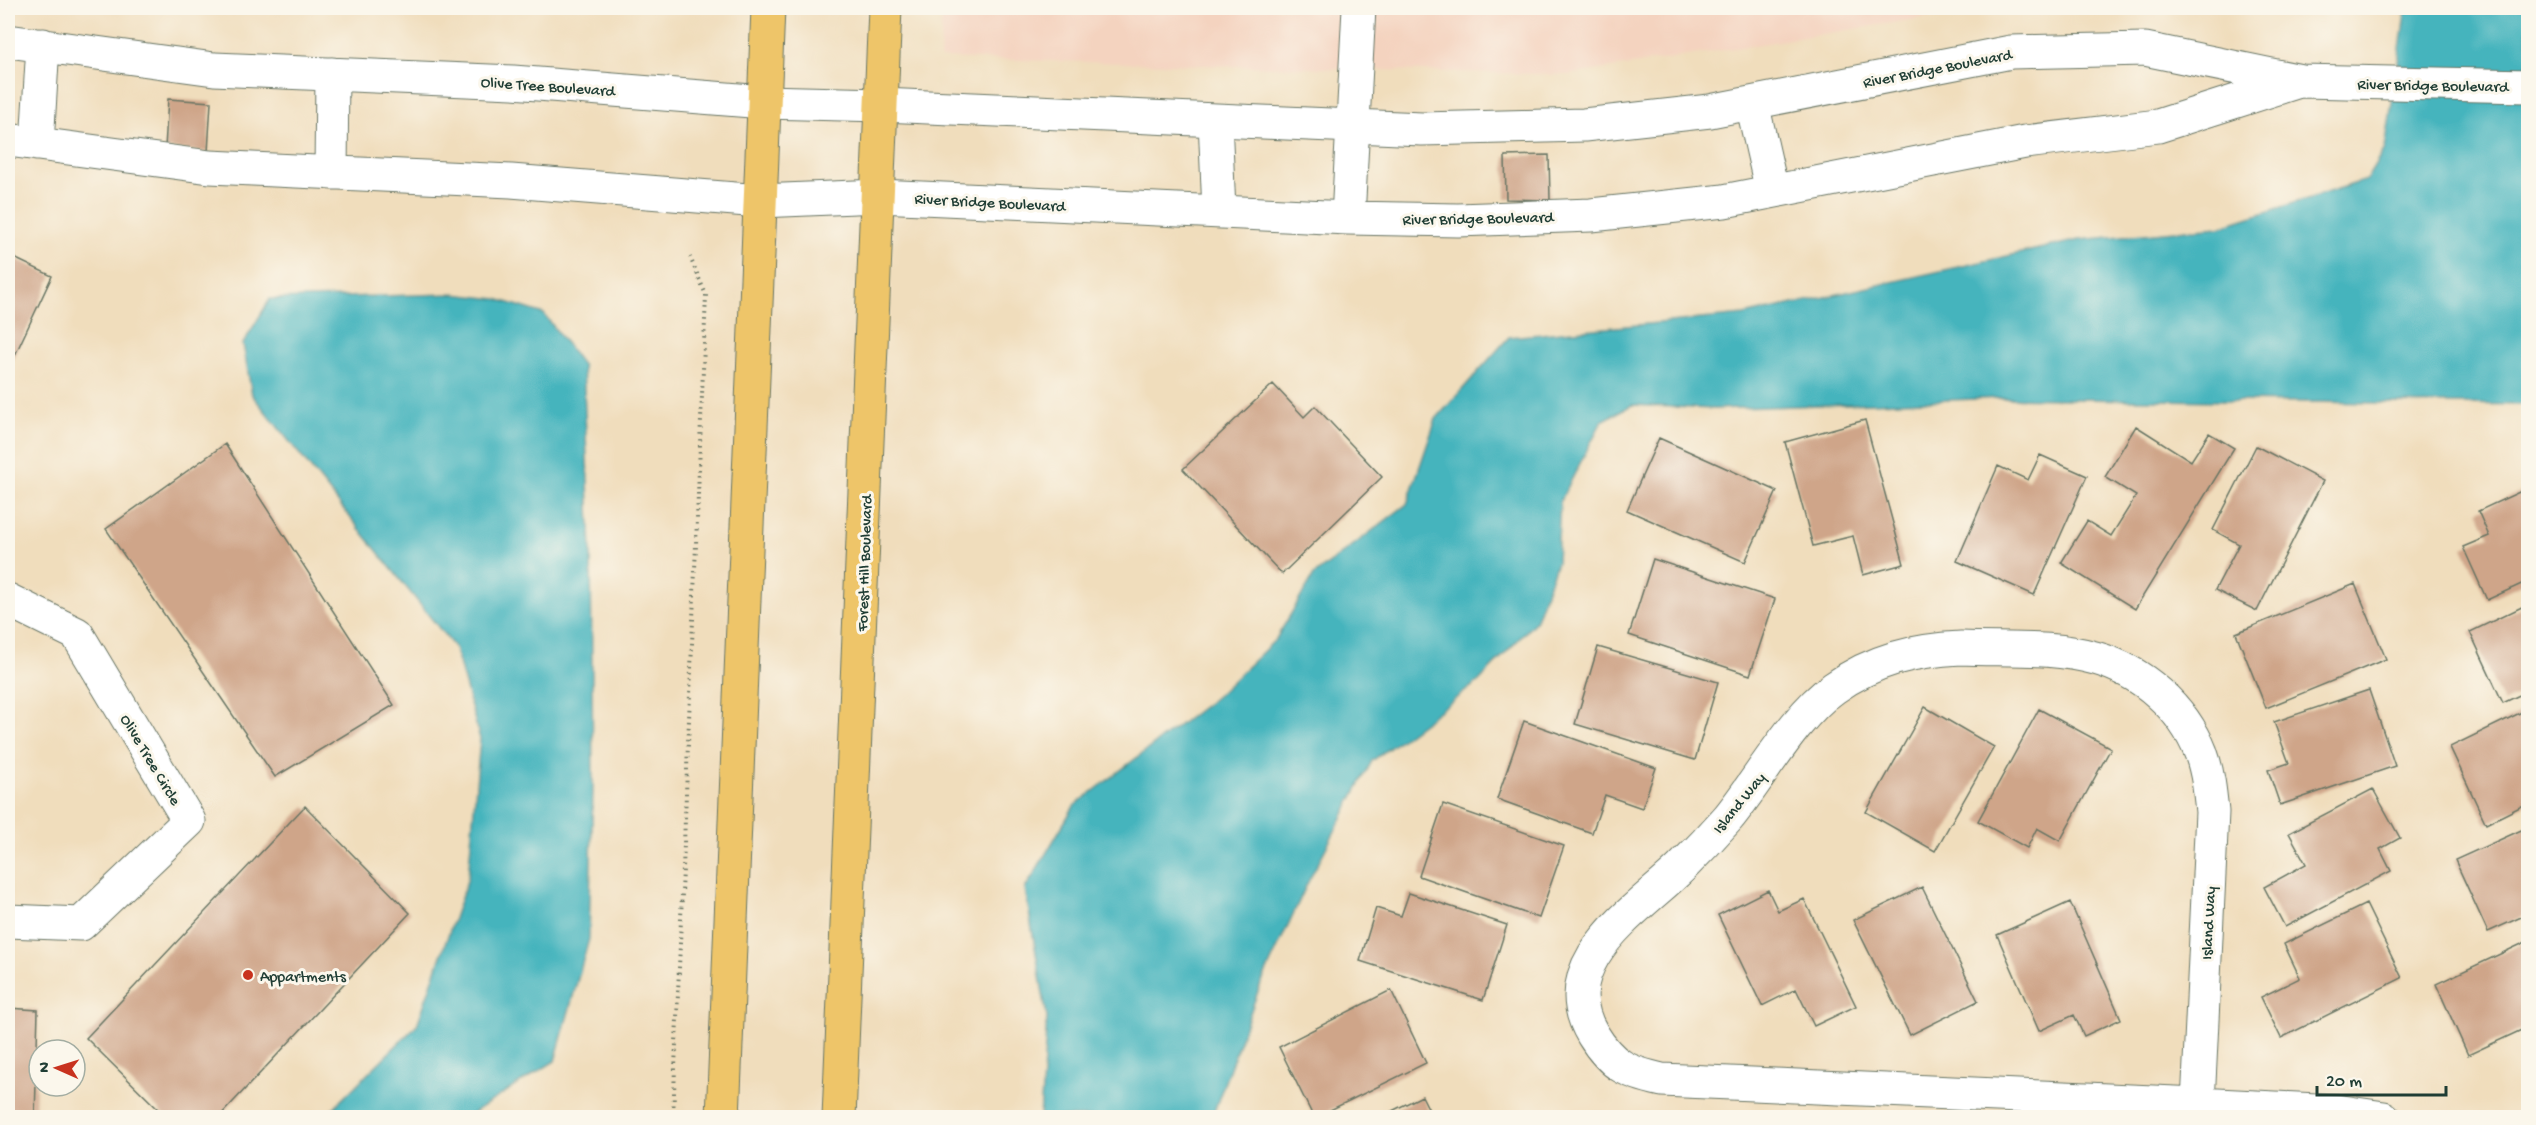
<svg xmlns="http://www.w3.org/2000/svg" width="2536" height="1125" font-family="'Gochi Hand',sans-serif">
	<rect width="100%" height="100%" fill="#fbf7ec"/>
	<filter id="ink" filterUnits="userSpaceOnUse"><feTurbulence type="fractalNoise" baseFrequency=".0167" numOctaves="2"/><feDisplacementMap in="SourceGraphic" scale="12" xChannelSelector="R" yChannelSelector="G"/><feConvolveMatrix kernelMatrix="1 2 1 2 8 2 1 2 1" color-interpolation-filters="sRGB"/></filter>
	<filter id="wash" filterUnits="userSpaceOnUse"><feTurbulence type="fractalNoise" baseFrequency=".008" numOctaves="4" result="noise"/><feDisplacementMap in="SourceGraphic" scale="24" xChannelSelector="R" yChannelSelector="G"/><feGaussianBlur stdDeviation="1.35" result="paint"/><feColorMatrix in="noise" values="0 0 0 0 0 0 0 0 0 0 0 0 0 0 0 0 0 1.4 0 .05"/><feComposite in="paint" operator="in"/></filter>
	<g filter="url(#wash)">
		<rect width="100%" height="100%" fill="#f0ddbc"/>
		<path fill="#f4d3bf" d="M942 8H1985L1568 75 940 58Z"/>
		<path fill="#45b4bd" stroke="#327878" stroke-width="1.5" d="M2406 8H2528V405L2002 398 1714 409 1632 405 1602 421 1560 502 1557 562 1535 622 1479 681 1372 761 1307 884 1260 986 1212 1117H1040L1047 1017 1025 889 1074 806 1217 696 1276 639 1314 575 1407 504 1436 419 1509 337 1744 315 2079 240 2219 227 2366 180 2385 149Z
			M453 294 497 299 544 314 583 366 591 550 593 789 589 939 555 1061 477 1110 469 1117H324L417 1025 468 878 480 739 455 648 252 395 243 344 270 299Z"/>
		<g id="blocks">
			<path fill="#cfa589" d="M168 99 211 102 208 152 165 148Z
				M1549 155 1550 200 1506 199 1505 156Z
				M8 255 52 276 8 370Z
				M1273 384 1304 417 1315 406 1382 477 1282 574 1183 469Z
				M1865 420 1904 564 1863 575 1853 536 1813 546 1785 442Z
				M2136 426 2191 461 2209 433 2234 448 2135 609 2061 563 2087 521 2111 536 2136 496 2105 477Z
				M1659 438 1777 491 1745 562 1627 510Z
				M225 444 394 705 275 777 106 529Z
				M2256 446 2323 481 2257 611 2215 590 2239 544 2213 530Z
				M2040 455 2087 476 2034 595 1957 561 1998 466 2028 480Z
				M2528 488V581L2487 600 2463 547 2489 536 2478 511Z
				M1653 559 1775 599 1750 675 1629 635Z
				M2355 584 2386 659 2266 708 2236 633Z
				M2528 604V691L2503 703 2470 632Z
				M1598 647 1718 682 1695 760 1575 724Z
				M2369 690 2395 766 2280 805 2268 770 2289 763 2274 722Z
				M1925 707 1994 747 1935 851 1866 812Z
				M2039 709 2111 748 2060 841 2037 828 2027 848 1978 821Z
				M2528 709V803L2486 824 2450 747Z
				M1524 721 1656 768 1642 808 1605 795 1592 833 1497 799Z
				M2373 789 2400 838 2380 849 2391 871 2285 927 2264 887 2306 864 2289 833Z
				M1443 804 1564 846 1539 918 1419 876Z
				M305 806 410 913 218 1118H167L86 1038Z
				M2528 827V914L2488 932 2455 860Z
				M1922 887 1978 1001 1910 1035 1853 920Z
				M1768 890 1778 911 1804 899 1856 1006 1814 1026 1796 989 1762 1006 1718 915Z
				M1409 893 1507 925 1483 1000 1360 961 1376 908 1401 916Z
				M2070 902 2121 1019 2084 1036 2074 1015 2039 1031 1997 935Z
				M2366 904 2402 978 2281 1038 2261 997 2300 978 2284 944Z
				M2528 941V1027L2468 1055 2436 984Z
				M1391 990 1426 1063 1314 1118 1279 1047Z
				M8 1008 38 1010 35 1118H8Z
				M1422 1096 1433 1118H1378Z"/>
		</g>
	</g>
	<g filter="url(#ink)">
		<use href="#blocks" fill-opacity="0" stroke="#687564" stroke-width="1.5"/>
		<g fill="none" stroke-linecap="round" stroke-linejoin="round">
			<g stroke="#687564" stroke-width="35">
				<path id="minor" d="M8 41 214 69 513 82 764 102 882 105 1422 129 1584 125 1710 111 2011 52 2145 49 2301 81 2528 86
					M1752 103 1772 191
					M1215 120 1219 211
					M8 140 210 167 511 181 760 201 879 196 1348 218 1458 220 1591 215 1724 201 2025 142 2158 126 2296 82
					M37 144 43 45
					M331 173 332 74
					M1348 218 1359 8
					M8 600 77 634 189 821 81 924 8 921
					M1961 648C2003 650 2055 646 2095 658 2142 671 2183 707 2201 753 2208 772 2210 792 2212 812L2198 1104 1662 1080C1627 1072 1612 1066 1593 1035 1549 963 1638 910 1681 868 1697 852 1713 835 1728 818 1760 779 1794 716 1834 688 1873 660 1914 650 1961 648Z
					M2198 1104 2336 1111 2384 1118"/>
			</g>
			<g stroke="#687564" stroke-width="35">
				<path id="major" d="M723 1118 768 8
					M839 1118 885 8"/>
			</g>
			<path stroke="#687564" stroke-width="4" stroke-dasharray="1.5 4.5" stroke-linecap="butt" d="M673 1118 706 295 690 257"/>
			<use href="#minor" stroke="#fff" stroke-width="33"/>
			<use href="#major" stroke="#eec569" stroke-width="33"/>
		</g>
	</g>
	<circle fill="#c8321e" stroke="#fbf7ec" stroke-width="2" cx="248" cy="975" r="6"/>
	<g text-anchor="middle" stroke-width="6" stroke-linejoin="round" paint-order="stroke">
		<g font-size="16" fill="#1f3d34" stroke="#fbf7ec">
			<text transform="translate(1937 67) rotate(-11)" y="6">River Bridge Boulevard</text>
			<text transform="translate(2433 84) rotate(1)" y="6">River Bridge Boulevard</text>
			<text transform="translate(548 85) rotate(4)" y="6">Olive Tree Boulevard</text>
			<text transform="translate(990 201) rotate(3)" y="6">River Bridge Boulevard</text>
			<text transform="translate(1478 217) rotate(-1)" y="6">River Bridge Boulevard</text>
			<text transform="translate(863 563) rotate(-88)" y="6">Forest Hill Boulevard</text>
			<text transform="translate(152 759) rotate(59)" y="6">Olive Tree Circle</text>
			<text transform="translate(1738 802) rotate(-51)" y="6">Island Way</text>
			<text transform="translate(2207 923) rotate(-87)" y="6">Island Way</text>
		</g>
		<g font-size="16" fill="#1f3d34" stroke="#fbf7ec" text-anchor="start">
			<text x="260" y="981">Appartments</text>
		</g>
	</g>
	<rect width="2536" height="1125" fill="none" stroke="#fbf7ec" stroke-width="30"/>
	<g transform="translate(57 1068) rotate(273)"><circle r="28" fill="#fbf7ec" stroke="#a3ada2" stroke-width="1.5"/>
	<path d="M0-4.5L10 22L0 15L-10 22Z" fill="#c8321e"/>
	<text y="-9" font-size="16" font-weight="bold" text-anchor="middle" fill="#1f3d34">N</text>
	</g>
	<path d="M2317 1086v9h129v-9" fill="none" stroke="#1f3d34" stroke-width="3"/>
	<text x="2326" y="1086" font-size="18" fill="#1f3d34" stroke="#fbf7ec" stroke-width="4.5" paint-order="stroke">20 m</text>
</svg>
